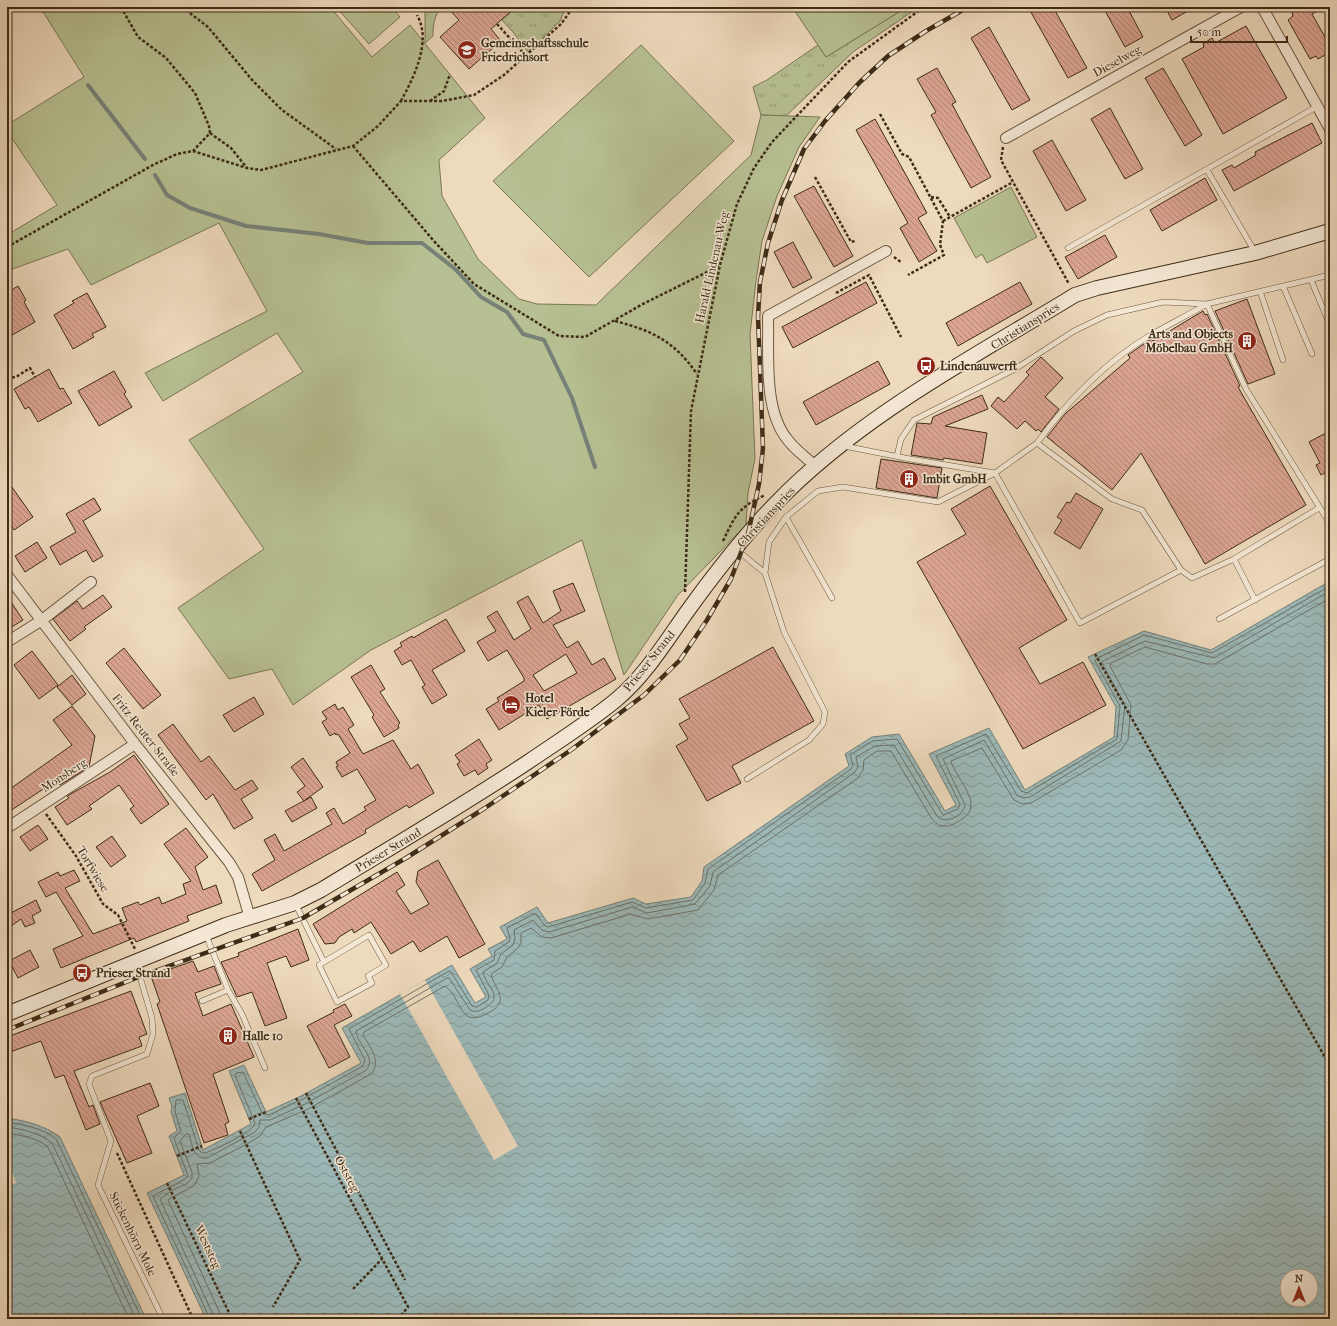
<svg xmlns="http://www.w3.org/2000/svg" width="1337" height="1326" font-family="'IM FELL French Canon',serif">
	<defs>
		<pattern id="grass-tufts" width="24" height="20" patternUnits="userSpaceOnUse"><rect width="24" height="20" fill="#b7c092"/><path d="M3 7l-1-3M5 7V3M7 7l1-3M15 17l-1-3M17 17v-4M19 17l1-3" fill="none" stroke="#969c76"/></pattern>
		<pattern id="water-waves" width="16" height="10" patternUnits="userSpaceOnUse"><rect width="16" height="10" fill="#9cb9b9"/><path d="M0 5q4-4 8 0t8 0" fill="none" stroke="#819795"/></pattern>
		<pattern id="building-back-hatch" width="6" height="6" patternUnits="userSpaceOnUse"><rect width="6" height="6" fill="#dca593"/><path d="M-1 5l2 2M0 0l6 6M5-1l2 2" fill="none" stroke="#b48777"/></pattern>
	</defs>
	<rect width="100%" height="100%" fill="#eedabd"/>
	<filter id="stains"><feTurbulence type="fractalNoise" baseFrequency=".005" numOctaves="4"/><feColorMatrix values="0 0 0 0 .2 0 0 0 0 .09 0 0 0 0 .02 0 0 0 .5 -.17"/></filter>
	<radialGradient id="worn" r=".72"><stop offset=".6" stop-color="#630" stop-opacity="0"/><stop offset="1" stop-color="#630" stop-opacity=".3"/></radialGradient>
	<path fill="url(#grass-tufts)" stroke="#7a7654" d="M425 7H442C434 15 433 25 433 36L425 43Z
		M516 7H566L560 21 528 52 513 32 502 20Z
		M907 7H919L853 52 786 116 761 115 753 87 767 80 818 45 826 57Z"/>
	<path fill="#b7c092" stroke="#7a7654" d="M40 7H330L372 57 410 25 485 118 439 160 442 196 478 259 519 299 537 304 596 305 751 155 761 115 820 117 799 147 777 196 762 241 756 281 750 334 755 459 748 493 746 525 678 595 624 675 582 540 371 650 293 705 272 669 229 679 178 608 264 549 189 440 303 372 277 333 163 401 145 373 267 311 219 223 91 285 68 249 7 271V235L57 205 7 131V125L84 77Z
		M336 7H391L400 17 369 44Z
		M792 7H907L826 57Z
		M641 45 734 141 589 277 493 181Z
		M1011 187 1037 237 987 263 982 254 976 258 954 218Z"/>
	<path fill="url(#water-waves)" stroke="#768178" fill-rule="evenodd" d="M1330 581V1319H206L147 1193 184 1175 169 1136 177 1131 171 1112 172 1107 169 1098 185 1093 203 1150 251 1124 229 1071 244 1065 266 1112 301 1096 361 1063 342 1028 452 965 475 1003 486 997 470 969 492 956 488 949 507 939 500 927 537 907 548 923 633 898 646 904 691 897 702 881 704 867 849 766 845 754 872 737 899 734 945 811 956 805 929 754 989 728 1025 790 1114 737 1116 707 1088 657 1144 631 1211 650ZM1287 1276H1311V1300H1287Z
		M7 1118C26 1121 44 1125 60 1137L146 1319H7Z"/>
	<path fill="#eedabd" d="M425 980 518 1146 494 1160 400 994Z
		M7 1157 16 1183 7 1186Z"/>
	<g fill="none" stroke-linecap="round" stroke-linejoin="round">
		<path stroke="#6d7268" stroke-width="1" d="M7 1122C24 1125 43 1128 56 1139L142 1319
			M7 1127C22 1129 40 1133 52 1143L136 1319
			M7 1133C20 1135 37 1138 48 1147L129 1319
			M210 1319 153 1196 185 1179 188 1176 174 1138 181 1131 175 1112 176 1100H183L199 1150 202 1153H206C216 1148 253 1133 255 1123L235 1075 236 1073 243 1072 262 1113 269 1115 303 1099 363 1066 365 1060 349 1029 449 971 451 972 472 1006 477 1007 488 1000 489 995 476 970 494 960 495 951 509 942 510 938 507 928 534 914H536L545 926 548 927 632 902 646 908 693 900 705 883 708 869 851 769 853 765 850 755 873 741 897 739 943 815 958 809 960 804 936 756 986 734 1021 791 1027 793 1117 739 1120 706 1095 661 1096 659 1144 635 1212 653 1330 586
			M215 1319 160 1199 171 1191 188 1183 192 1178V1172L180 1141 186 1134H189C192 1144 193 1160 207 1158L255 1132 259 1127 260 1120H270L305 1104 365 1071C379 1059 356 1043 356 1031L447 978H449L470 1010C476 1013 479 1011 485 1008 505 996 486 987 483 972L497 963 501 954 513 945 515 939 514 930 533 920 542 930 549 932 632 907 647 913 695 904 710 886 713 872 854 773 858 767 856 757 875 746 894 745 937 816C945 825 963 816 965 805L943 759 984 740 1017 795 1023 798 1030 797 1121 741 1125 705 1102 663 1103 661 1145 641 1214 658 1330 591
			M221 1319 219 1311 168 1200 195 1185 199 1176 197 1164 210 1163 247 1144 260 1136 266 1127 308 1109 371 1074C382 1061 370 1047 363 1035L364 1032 445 986C463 998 458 1031 490 1012 511 1000 494 989 491 974L502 967 507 957 518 948 521 943V933L531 928 542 937 551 938 631 914 648 919 698 910 714 890 718 875 858 778 863 770 864 760 877 751H891L932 819C936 824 941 827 948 826 953 825 958 822 962 819 986 805 955 778 951 761L982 748 1014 800 1022 804 1031 803 1121 750 1128 740 1131 705 1110 666 1111 663 1145 647 1207 664H1215L1330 598"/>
		<path stroke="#768178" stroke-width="4" d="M88 85 145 159
			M155 175 167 195 190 208 246 226 319 234 368 243H422L455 269 481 297 507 312 523 334 544 340 572 398 595 467"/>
	</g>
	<path fill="url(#building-back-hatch)" stroke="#3e2c17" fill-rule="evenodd" d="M447 7H516L491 29 501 41 469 69 440 37 459 20Z
		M1028 7H1053L1087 68 1068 78Z
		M1103 7H1127L1143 37 1125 47Z
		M1165 7H1195L1172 20Z
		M1302 7H1325L1312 14 1330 46V52L1318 59 1316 56 1310 59 1288 20 1293 16 1292 13Z
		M1246 26 1287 98 1223 134 1182 59 1204 47 1203 44 1212 38 1215 43Z
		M989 27 1030 100 1012 110 971 38Z
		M937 68 956 102 952 104 991 177 971 188 931 115 936 112 917 79Z
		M1163 68 1202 135 1185 146 1145 78Z
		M1110 108 1143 169 1125 179 1091 119Z
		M875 119 927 213 918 218 937 251 919 262 900 228 908 223 856 130Z
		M1312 123 1322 143 1234 191 1222 170 1232 165 1234 168 1256 155 1255 152Z
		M1052 140 1086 200 1066 211 1033 151Z
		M1205 178 1217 200 1162 231 1150 210Z
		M814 186 853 256 834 267 794 196Z
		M1105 235 1117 257 1078 279 1065 257Z
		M793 242 812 278 793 288 774 252Z
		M866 282 877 303 793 348 782 327Z
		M1020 282 1032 304 958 346 946 323Z
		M18 286 26 300 24 302 35 322 7 338V293Z
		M87 293 106 327 92 334 94 337 73 349 54 315 74 303 72 301Z
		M1247 299 1275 374 1248 384 1215 311Z
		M1203 311 1205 315 1207 314 1240 386 1238 387 1306 505 1205 564 1141 453 1112 490 1047 437 1065 414 1130 358 1128 355 1151 339 1153 341Z
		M1041 357 1063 378 1045 397 1059 409 1041 432 1038 429 1036 431 1025 421 1017 429 991 406 998 397 1004 402 1029 375 1026 372Z
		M878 361 890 384 816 425 803 402Z
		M49 369 60 389 63 388 72 403 38 422 29 407 25 409 14 389Z
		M114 371 126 392 124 394 132 407 99 426 78 391Z
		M982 395 988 409 945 426 987 433 982 464 944 458 943 460 911 455 917 423 931 424 933 417Z
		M1326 433 1330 441V481L1326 472 1321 475 1316 465 1320 463 1309 442Z
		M881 459 942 468 937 498 876 488Z
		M7 480 33 517 14 530 7 519Z
		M990 486 1067 620 1019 648 1040 684 1083 662 1106 705 1023 749 917 562 966 534 951 509Z
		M1076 493 1103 509 1080 549 1054 533 1062 520 1057 517 1067 502 1070 503Z
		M94 498 101 510 83 521 103 556 93 562 86 550 60 565 50 547 76 532 66 514Z
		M37 542 47 558 25 572 15 556Z
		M573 583 585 611 553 625 567 648 578 641 592 665 604 658 616 679 547 719 539 705 499 730 486 709 499 701 497 698 524 681V678L507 650 488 661 477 642 496 631 487 617 497 611 514 640 531 629 517 602 528 596 543 623 561 611 553 591ZM566 654 577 673 544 691 533 675Z
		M103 595 112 607 84 627 86 629 70 641 53 619 77 601 83 609Z
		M7 596 23 620 7 630Z
		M446 619 465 651 432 670 447 695 432 704 422 687 425 685 411 660 402 665 394 651 402 646 400 643 412 636 413 638Z
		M773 647 814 721 732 766 741 783 707 801 676 746 688 739 679 724 690 718 679 699Z
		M124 648 161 695 143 709 106 663Z
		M32 651 58 685 39 699 14 665Z
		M371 665 385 689 380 692 400 723 398 725 399 728 384 737 372 717 374 715 351 677Z
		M72 675 86 694 72 705 57 687Z
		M254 697 264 714 234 732 223 715Z
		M335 704 338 710 343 707 354 725 348 729 363 754 393 740 411 769 418 764 434 793 409 808 407 805 365 830 366 833 262 891 252 874 275 860 264 840 275 834 284 851 332 824 326 813 334 808 343 824 366 810 364 807 376 800 357 769 342 777 336 767 338 766 336 762 350 753 338 734 336 735 335 733 330 736 322 722 327 719 322 712Z
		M72 706 95 736 89 767 60 785 57 780 7 813V791L72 745 53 720Z
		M173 724 201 762 209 756 235 790 252 780 258 789 241 799 253 818 234 829 213 794 206 800 158 735Z
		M479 739 492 760 486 764 488 768 478 775 475 770 464 776 457 764 460 762 455 755Z
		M134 755 169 804 141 824 130 809 134 806 119 785 89 806 92 809 67 825 55 807 69 798 67 796 110 772Z
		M303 758 323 787 304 801 297 792 305 786 291 767Z
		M311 797 317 808 292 822 285 811Z
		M38 825 48 839 30 851 20 837Z
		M186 828 208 857 195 867 203 890 216 885 222 903 187 916 189 921 136 942 134 938 61 968 53 949 83 936 56 892 46 897 38 882 58 872 60 876 74 870 80 881 65 888 93 934 127 921 122 908 138 902 140 905 159 897 162 904 186 894 183 884 191 881 164 844Z
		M112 836 126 856 111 867 96 847Z
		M438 860 485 944 459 958 447 936 420 952 413 941 391 954 371 922 354 933 352 929 339 937 335 943 325 944 313 924 397 872 405 885 396 891 411 914 429 904 416 882 418 871Z
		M36 900 41 911 32 916 35 923 25 927 21 919 7 929V915Z
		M298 929 309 960 291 967 286 956 267 963 287 1018 265 1026 252 992 237 997 221 962 239 956 238 953Z
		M30 950 39 967 18 978 9 961Z
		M193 961 198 972 214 966 221 984 195 993 203 1016 231 1004 254 1057 213 1074 229 1122 225 1124 228 1135 204 1143 157 1004 160 1002 151 976Z
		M131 991 147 1034 139 1037 142 1046 74 1071 89 1107 93 1105 100 1124 86 1130 64 1075 55 1078 41 1041 7 1053V1037Z
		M345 1004 352 1016 334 1025 350 1057 329 1068 307 1026 334 1012 333 1010Z
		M150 1083 159 1106 137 1116 152 1153 127 1163 100 1102Z"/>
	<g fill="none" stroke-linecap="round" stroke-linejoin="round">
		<g stroke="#6a5840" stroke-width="6">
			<path id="lane" d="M413 8V7
				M1207 170 1255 252
				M1068 248 1318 106
				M1311 280 1330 325
				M1283 286 1312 354
				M1260 291 1283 360
				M1037 443C1067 402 1104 363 1149 336 1168 325 1188 315 1207 304L1246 389 1330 524
				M844 446 910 459 995 473 1037 443 1112 499 1142 510 1181 570 1192 578 1234 559
				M897 456 901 439 914 420 1015 369 1074 331 1107 315 1163 302 1207 304 1330 275
				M786 517 832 598
				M736 549 765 573 769 542 786 517 818 491 843 487 938 502 995 473 1080 623 1181 570
				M1255 600 1234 559 1319 508
				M1219 619 1330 559
				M747 779 809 740 823 724 825 712 784 632 765 573
				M295 903 324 962 319 965 337 1002 372 983 368 976 386 965 369 935 324 962
				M136 963 152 1018 153 1034 147 1054 92 1076 89 1084 111 1141 98 1185 163 1319
				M228 990 242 1014 265 1068
				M202 1001 228 990 206 935"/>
		</g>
		<g stroke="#6a5840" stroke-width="12">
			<path id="street" d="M1262 7 1330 129
				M1006 138 1241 7
				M816 467C807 458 795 450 787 439 763 409 769 353 768 316L886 251
				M7 575 135 744 229 862 238 877 250 918
				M7 642 42 620 91 582
				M7 828 135 744"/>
		</g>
		<g stroke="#3e2c17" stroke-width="16">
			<path id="secondary" d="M7 1014 226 925 295 903 321 890C390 848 460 807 528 762 557 742 588 723 616 700 646 675 666 641 689 609 715 573 744 536 775 504 860 416 972 358 1075 295L1097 288 1255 253 1330 231"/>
		</g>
		<path stroke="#3e2c17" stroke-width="2.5" stroke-dasharray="3 2" stroke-linecap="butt" d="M121 7 138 37 166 58 195 93 209 126 210 133 193 151
			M182 7 208 27 253 81 282 110 336 149
			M497 24 526 56
			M401 101C414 77 432 41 417 15
			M430 101 444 91 450 74
			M880 114 902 154 909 157 943 221 940 245 944 255 908 275
			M210 133 231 148 247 168
			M353 146 433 240 474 284 559 336 585 337 641 305 719 266
			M1003 147 1001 160 1069 284
			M815 177 851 242 855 241
			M931 197 938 198 950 217
			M943 221 1013 182
			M7 247 153 165 177 154 193 151 247 168 261 170 353 146 378 126 401 101H442L474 95 504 75 561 24 569 13 570 7
			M894 257 901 262
			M836 293 869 275 901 337
			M615 321C653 331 674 341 697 374
			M7 378 16 377 30 368 35 377
			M723 541C736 514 738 508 765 495
			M685 592 691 411 720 265 737 204 754 168 772 142 848 62 924 7
			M1095 654 1330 1066
			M46 814 76 856 103 904 118 915 135 949
			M306 1093 405 1280
			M296 1098 408 1307 398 1319
			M249 1119 266 1112
			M240 1131 300 1260 273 1307
			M117 1153 193 1319
			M177 1156 202 1146
			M167 1183 232 1319
			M353 1289 382 1259"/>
		<use href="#lane" stroke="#f4e7d4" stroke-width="5"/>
		<use href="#street" stroke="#f4e7d4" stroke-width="10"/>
		<use href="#secondary" stroke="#f4e7d4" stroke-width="14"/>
		<g stroke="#3e2c17" stroke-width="4.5">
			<path id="rail" d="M7 1030 141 976 303 918 406 858 485 808 571 750 644 695 680 660 707 620 731 579 748 534 759 484 763 448 758 316 760 282 768 243 782 200 804 149 825 121 859 83 888 56 926 31 968 7"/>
		</g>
		<use href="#rail" stroke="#f4e7d4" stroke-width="3" stroke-dasharray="9" stroke-linecap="butt"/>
	</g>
	<defs>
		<g id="school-disc" transform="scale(1)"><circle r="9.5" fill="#8f2418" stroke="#f4e7d4"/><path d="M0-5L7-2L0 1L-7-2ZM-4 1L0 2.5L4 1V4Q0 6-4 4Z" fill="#fff"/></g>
		<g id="building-disc" transform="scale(1)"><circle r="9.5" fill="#8f2418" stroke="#f4e7d4"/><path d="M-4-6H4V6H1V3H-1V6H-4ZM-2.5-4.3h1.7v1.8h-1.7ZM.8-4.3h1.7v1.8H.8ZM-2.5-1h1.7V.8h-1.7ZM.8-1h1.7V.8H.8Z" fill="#fff"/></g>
		<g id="bus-disc" transform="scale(1)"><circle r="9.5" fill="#8f2418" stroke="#f4e7d4"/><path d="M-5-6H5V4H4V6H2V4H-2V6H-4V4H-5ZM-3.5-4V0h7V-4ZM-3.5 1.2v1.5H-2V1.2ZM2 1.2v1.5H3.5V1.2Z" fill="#fff"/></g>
		<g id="hotel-disc" transform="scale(1)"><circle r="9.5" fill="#8f2418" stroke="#f4e7d4"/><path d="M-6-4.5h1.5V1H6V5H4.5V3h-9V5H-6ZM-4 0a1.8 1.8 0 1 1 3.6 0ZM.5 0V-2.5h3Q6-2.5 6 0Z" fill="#fff"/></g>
	</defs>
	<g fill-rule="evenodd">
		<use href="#school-disc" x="467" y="50"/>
		<use href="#building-disc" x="1247" y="341"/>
		<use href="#bus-disc" x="926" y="366"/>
		<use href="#building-disc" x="909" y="479"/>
		<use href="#hotel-disc" x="511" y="705"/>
		<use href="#bus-disc" x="82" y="973"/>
		<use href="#building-disc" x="228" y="1036"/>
	</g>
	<g text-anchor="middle" stroke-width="3" stroke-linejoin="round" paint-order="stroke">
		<g font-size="12" font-weight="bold" fill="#3e2c17" stroke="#f4e7d4" text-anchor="start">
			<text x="481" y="47">Gemeinschaftsschule<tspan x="481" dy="14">Friedrichsort</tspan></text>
			<text x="1233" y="338" text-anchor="end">Arts and Objects<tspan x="1233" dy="14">Möbelbau GmbH</tspan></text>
			<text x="940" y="370">Lindenauwerft</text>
			<text x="923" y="483">lmbit GmbH</text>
			<text x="525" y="702">Hotel<tspan x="525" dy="14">Kieler Förde</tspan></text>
			<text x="96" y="977">Prieser Strand</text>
			<text x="242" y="1040">Halle 10</text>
		</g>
		<g font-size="12" fill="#3e2c17" stroke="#f4e7d4">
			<text transform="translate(1117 61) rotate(-29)" y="4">Dieselweg</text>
			<text transform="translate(712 267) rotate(-77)" y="4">Harald-Lindenau-Weg</text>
			<text transform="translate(1025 326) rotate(-32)" y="4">Christianspries</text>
			<text transform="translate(766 517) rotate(-47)" y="4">Christianspries</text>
			<text transform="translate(649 661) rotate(-51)" y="4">Prieser Strand</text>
			<text transform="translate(146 735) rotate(52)" y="4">Fritz-Reuter-Straße</text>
			<text transform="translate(64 775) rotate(-33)" y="4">Monsberg</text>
			<text transform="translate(388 850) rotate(-31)" y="4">Prieser Strand</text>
			<text transform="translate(93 869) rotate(59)" y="4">Torfwiese</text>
			<text transform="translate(347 1174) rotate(62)" y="4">Oststeg</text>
			<text transform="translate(133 1234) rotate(64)" y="4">Stickenhörn-Mole</text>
			<text transform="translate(208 1247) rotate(65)" y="4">Weststeg</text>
		</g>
	</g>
	<rect width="1337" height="1326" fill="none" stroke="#eedabd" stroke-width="24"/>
	<rect x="8" y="8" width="1321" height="1310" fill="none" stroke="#3e2c17" stroke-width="2"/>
	<rect x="12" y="12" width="1313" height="1302" fill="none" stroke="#3e2c17"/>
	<g transform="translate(1299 1288)"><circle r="19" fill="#f4e7d4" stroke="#ab9c88"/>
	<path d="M0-3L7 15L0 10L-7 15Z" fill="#8f2418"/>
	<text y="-6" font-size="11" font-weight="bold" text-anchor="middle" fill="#3e2c17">N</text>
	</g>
	<path d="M1191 36v6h96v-6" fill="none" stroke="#3e2c17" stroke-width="2"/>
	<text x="1197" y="36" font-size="12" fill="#3e2c17" stroke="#f4e7d4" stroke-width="3" paint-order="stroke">50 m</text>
	<rect width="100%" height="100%" filter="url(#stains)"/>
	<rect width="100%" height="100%" fill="url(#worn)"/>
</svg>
